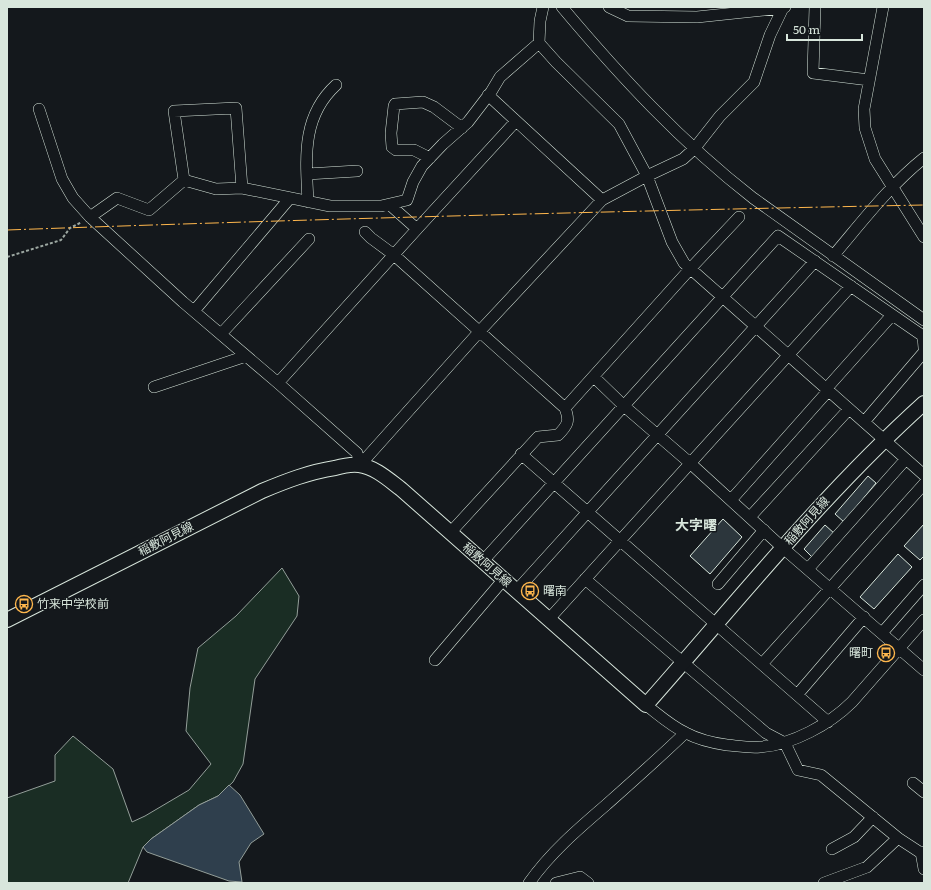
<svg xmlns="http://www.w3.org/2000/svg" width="931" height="890" font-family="Literata,'Noto Sans JP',serif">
	<rect width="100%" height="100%" fill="#14181c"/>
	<path fill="#1a2d24" stroke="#939e99" d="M282 568 299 596 297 616 255 679 243 764 233 782 218 796 199 805 151 839 143 847 128 883H7V798L55 781V755L73 736 113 769 132 822 145 816 189 790 211 764 186 731 190 688 198 648 236 616Z"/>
	<path fill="#2f3f4d" stroke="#939e99" d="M229 785 240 795 264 834 251 843 239 862 242 882 229 881 147 852 143 847 151 839 199 805 218 796Z"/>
	<path fill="#2c363c" stroke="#d8e6dc" d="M868 476 876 483 844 522 835 514Z
		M723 519 742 537 710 574 690 556Z
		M924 524V556L920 560 904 546Z
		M825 525 835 534 813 558 804 549Z
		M898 554 912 567 874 609 860 597Z"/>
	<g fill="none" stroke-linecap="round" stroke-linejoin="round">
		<g stroke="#d8e6dc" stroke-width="12">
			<path id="minor" d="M543 7 540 21 539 43 556 62 619 124 647 176 672 242 684 263 924 475
				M562 7C620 76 681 142 753 198L924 320
				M609 7 628 16 697 17 783 8 785 7
				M815 7 813 73 869 80
				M883 7 864 109 865 128 875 159 924 237
				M488 95 602 200
				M39 109 62 179 73 198 90 217 183 302 278 383 357 453 360 465
				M430 158 414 150H396L392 147 391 133 394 106 395 104 423 102 434 107 462 128
				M307 174 357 171
				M184 180 174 111 236 108 242 188
				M308 202C306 159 301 117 336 85
				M90 217 117 198 149 210 184 180 216 189 242 188 330 206H381L407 200 413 182 422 166 443 144 468 122 491 92 500 77 539 43
				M417 229 516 121
				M365 232 371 238 394 255 565 408C570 421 568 425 558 435L538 437 450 533
				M833 256C862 222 889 186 924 158
				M194 311 290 198
				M221 334 309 239
				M594 377 624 406 690 463 783 548 924 670
				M278 383 417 229 390 205
				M154 387 246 356
				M826 389 892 315
				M565 408 690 269 739 217
				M864 422 924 352
				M521 454 828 722
				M360 465 479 332 602 200 647 176 683 159 694 149 720 116 754 82 770 35 783 8
				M731 500 828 391
				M750 517 849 409
				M483 561 778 236 923 336 924 348
				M808 569 906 459
				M585 579 766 733 785 743 798 770 821 775 898 838 924 855
				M718 584 764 530
				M517 590 815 261
				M549 619 851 286
				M882 633 924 585
				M435 660 504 579
				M762 664 924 484
				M797 695 864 617
				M646 705C659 715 671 726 686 733 699 740 713 743 727 745 738 746 749 748 760 747 792 745 830 724 852 702L924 620
				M913 783 924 792
				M832 849 854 837 873 817
				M921 852 924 869
				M529 883C550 853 578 829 606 805 633 781 659 758 685 733
				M556 883 580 877 588 883
				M824 883 867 867 898 838"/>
		</g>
		<g stroke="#d8e6dc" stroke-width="16">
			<path id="major" d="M7 620 262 491C286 481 309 472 335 468 342 466 351 464 359 465 375 467 389 480 401 489L646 705C737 602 822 495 924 403"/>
		</g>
		<path stroke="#9da8a2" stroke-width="2" stroke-dasharray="3 2" stroke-linecap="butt" d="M7 257 61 240 70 228 82 222"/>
		<use href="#minor" stroke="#14181c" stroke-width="11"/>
		<use href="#major" stroke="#14181c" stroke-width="14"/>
		<path stroke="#ffb74d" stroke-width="1" stroke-dasharray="14 3 2 3" stroke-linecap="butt" d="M7 230C313 219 618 211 924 205"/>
	</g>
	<defs>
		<g id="bus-ring" transform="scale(0.9)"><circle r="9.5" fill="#14181c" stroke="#ffb74d" stroke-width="1.5"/><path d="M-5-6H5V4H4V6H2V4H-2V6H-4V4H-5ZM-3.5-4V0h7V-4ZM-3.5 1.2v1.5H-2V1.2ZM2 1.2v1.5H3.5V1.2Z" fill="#ffb74d"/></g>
	</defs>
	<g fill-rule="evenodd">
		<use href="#bus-ring" x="530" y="591"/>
		<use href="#bus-ring" x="24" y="604"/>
		<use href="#bus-ring" x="886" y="653"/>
	</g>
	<g text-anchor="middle" stroke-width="3" stroke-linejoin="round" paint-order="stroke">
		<g font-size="12" fill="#d8e6dc" stroke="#14181c">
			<text transform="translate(807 521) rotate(-48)" y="4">稲敷阿見線</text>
			<text transform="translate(166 539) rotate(-27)" y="4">稲敷阿見線</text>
			<text transform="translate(487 565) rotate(41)" y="4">稲敷阿見線</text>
		</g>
		<g font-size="12" fill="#d8e6dc" stroke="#14181c" text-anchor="start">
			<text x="543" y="595">曙南</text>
			<text x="37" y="608">竹来中学校前</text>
			<text x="873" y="657" text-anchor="end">曙町</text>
		</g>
		<g font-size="14" font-weight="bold" fill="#d8e6dc" stroke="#14181c">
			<text x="696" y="530">大字曙</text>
		</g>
	</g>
	<rect width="931" height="890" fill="none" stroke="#d8e6dc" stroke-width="16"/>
	<path d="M787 34v6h75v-6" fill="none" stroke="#d8e6dc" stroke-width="2"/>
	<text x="793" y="34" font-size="12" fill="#d8e6dc" stroke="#14181c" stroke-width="3" paint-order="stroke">50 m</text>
</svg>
